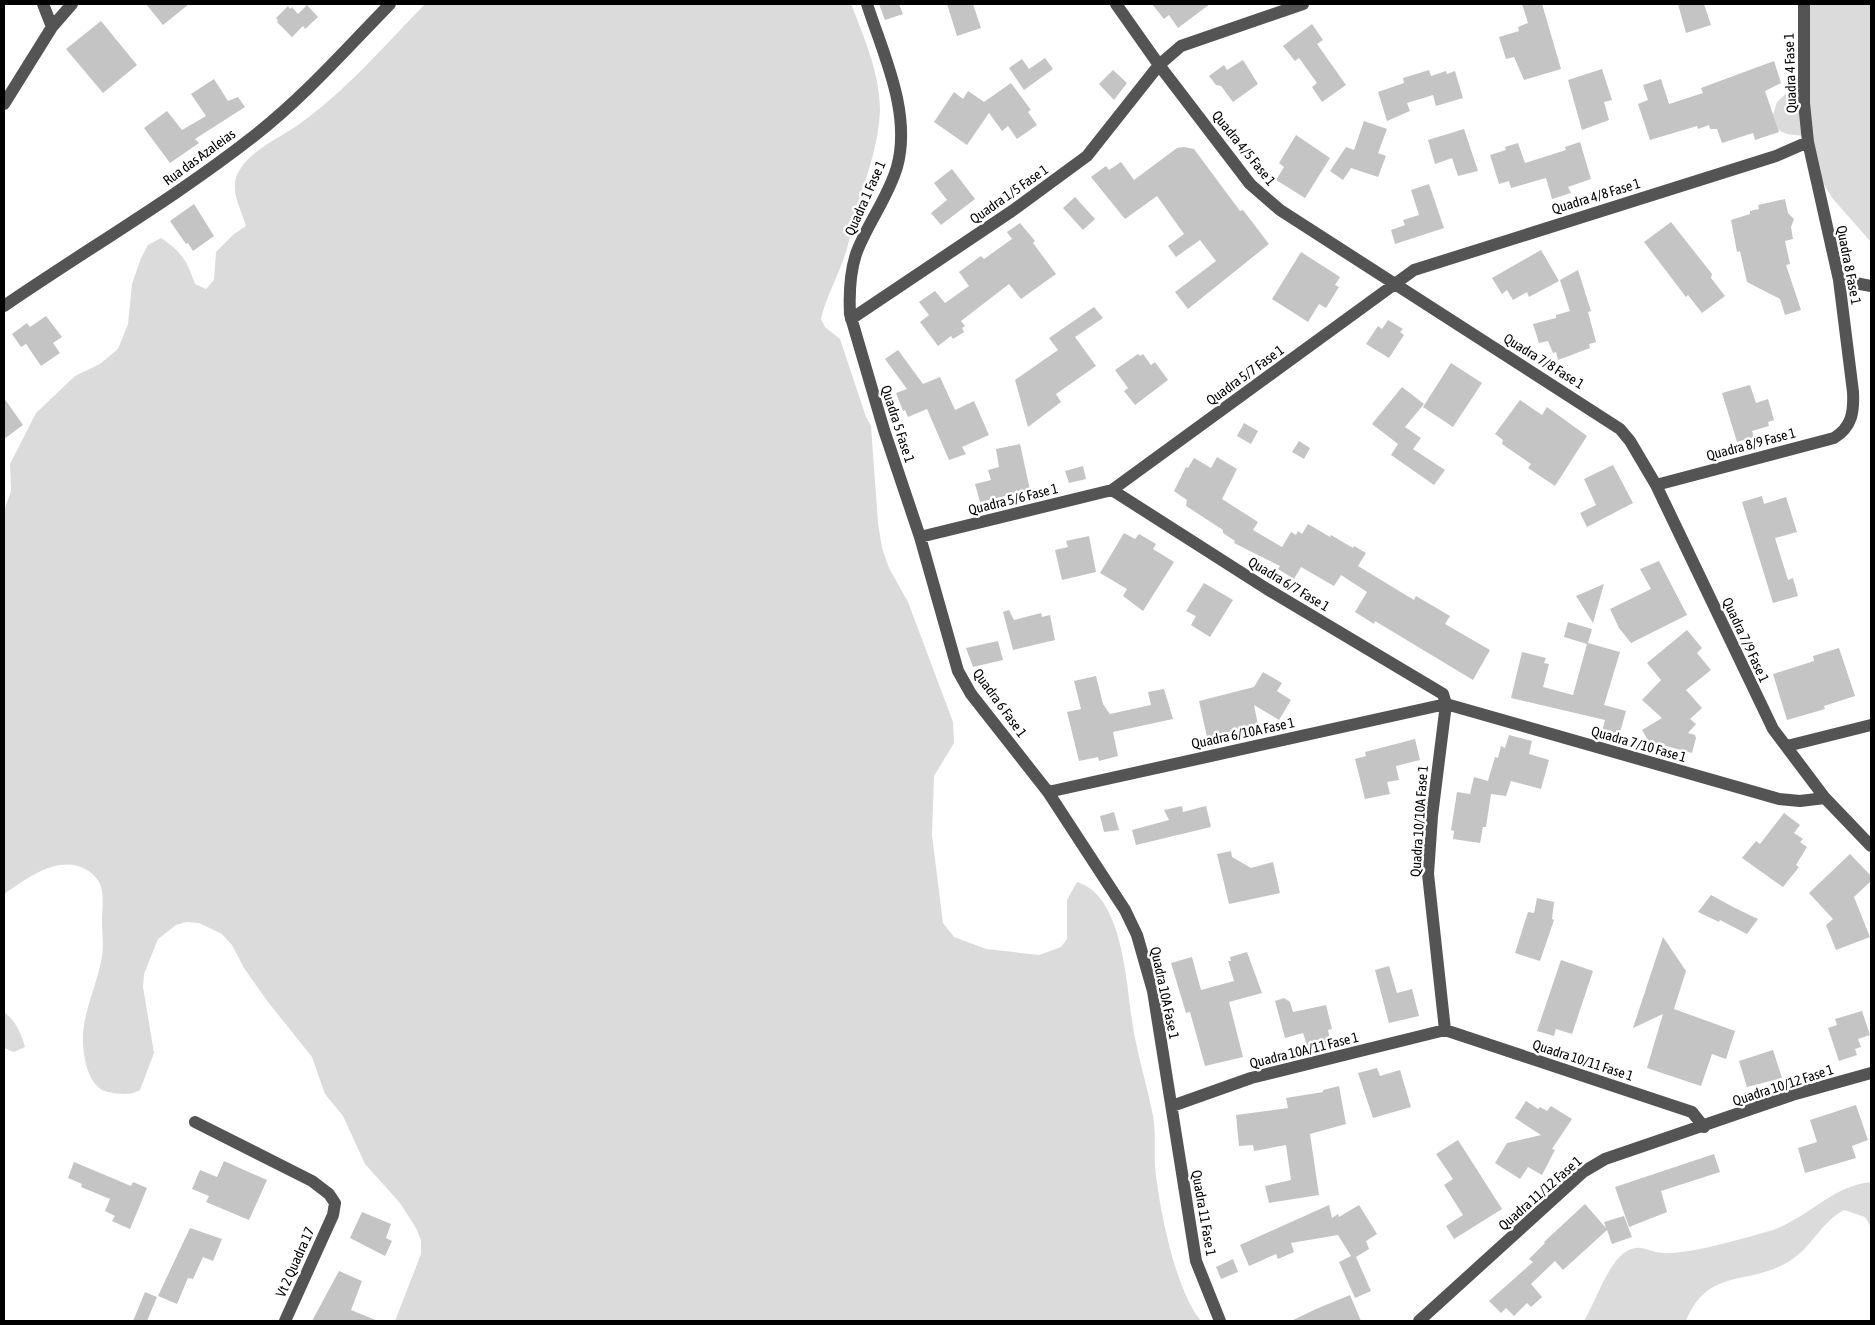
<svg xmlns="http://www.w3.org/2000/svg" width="1875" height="1325" font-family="'Asap Condensed',sans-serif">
	<rect width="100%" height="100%" fill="#fff"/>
	<path fill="#dbdbdb" d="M425 4H851C864 37 880 74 880 110 879 144 866 178 856 210 852 225 850 240 845 255 838 277 826 296 821 319L825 327 840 339 866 417 871 426 878 523 882 548 889 568 908 602 953 722 954 743 934 776 932 835 943 923 954 937 986 949 1039 955 1061 947 1067 939V900L1077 882C1127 897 1126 996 1135 1038 1140 1064 1148 1090 1153 1116 1156 1132 1154 1149 1155 1166 1159 1207 1175 1290 1201 1321H395L421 1254V1240L416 1228 400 1203 365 1164 343 1116 325 1094 312 1057 268 1002 244 968 232 945 222 934 199 923 186 922 176 925 158 939 144 974 143 987 154 1053 140 1090C129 1096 120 1094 108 1092 87 1088 82 1052 83 1034 85 1007 98 982 102 956 104 945 102 933 102 921 102 910 104 898 101 887 99 879 93 874 87 870 59 853 26 879 4 894V511L11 491 10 464 36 413 75 376 100 364 118 349 128 324 132 284 141 258 148 245 161 238C182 252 187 261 195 284L206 289 214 280 216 252 234 234 246 226C242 211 231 194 236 178 244 153 278 139 298 125 346 91 385 45 425 4Z
		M1805 4H1871V242L1833 199 1811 164 1812 135C1796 136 1780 137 1771 121L1777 102 1793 87 1797 80 1804 59Z
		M4 1012C16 1021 21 1033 25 1047L14 1052 4 1048Z
		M1871 1182V1227L1865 1217 1844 1210C1819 1224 1812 1248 1788 1262 1748 1286 1708 1267 1686 1321H1584C1596 1301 1608 1262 1627 1251 1641 1243 1648 1252 1663 1253 1686 1255 1742 1239 1766 1232 1805 1222 1830 1186 1871 1182Z"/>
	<path fill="#c4c4c4" d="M146 4H189L163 25Z
		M879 4H899L903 14 885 20Z
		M947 4H973L981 28 957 36Z
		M1152 4H1210L1178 28 1169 15 1164 19Z
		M1522 4H1542L1561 69 1524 80 1514 57 1506 59 1499 37 1519 31 1518 27 1528 23Z
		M1678 4H1704L1711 25 1686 33Z
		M307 5 318 17 305 29 303 26 292 37 277 22 278 21 276 18 288 6 290 9 292 7 298 14Z
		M101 21 137 65 103 93 66 49Z
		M1312 24 1323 40 1317 44 1346 85 1322 102 1312 87 1317 83 1299 58 1295 61 1283 46Z
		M1045 58 1053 69 1024 90 1009 68 1022 59 1029 69Z
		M1243 60 1258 84 1233 102 1221 86 1216 85 1209 76 1224 65 1227 70Z
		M1774 61 1781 83 1765 91 1779 132 1755 140 1753 133 1722 143 1717 129H1710L1709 125 1698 129 1697 126 1650 140 1638 104 1648 100 1643 85 1661 79 1669 104 1703 93 1701 88Z
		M1602 69 1612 100 1604 102 1609 120 1582 130 1568 80Z
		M1113 70 1127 83 1114 100 1099 84Z
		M1429 70 1431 76 1446 71 1447 74 1455 71 1463 98 1436 106 1433 95 1407 103 1410 111 1387 121 1378 92 1404 83 1403 78Z
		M214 79 228 101 238 97 245 107 195 139 199 143 170 163 144 128 167 111 182 130 206 116 191 94Z
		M1011 83 1031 110 1028 112 1037 125 1017 139 1008 126 1002 131 989 113 967 145 934 122 954 92 963 99 968 91 984 102Z
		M1364 121 1387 129 1378 153 1386 156 1378 177 1351 168 1343 180 1330 171 1346 147 1354 150Z
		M1464 129 1478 171 1458 176 1452 158 1435 164 1428 140Z
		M1296 135 1330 158 1305 198 1276 180 1284 167 1279 163Z
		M1580 142 1591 179 1568 187 1571 193 1552 199 1546 178 1511 188 1509 181 1499 184 1490 155 1506 150 1505 147 1518 143 1525 163 1566 150 1565 147Z
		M1184 147 1194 149 1240 211 1243 210 1269 244 1188 309 1175 292 1216 261 1200 240 1176 257 1168 246 1184 234 1157 196 1125 219 1091 177 1106 166 1109 170 1121 162 1134 180 1177 148Z
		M952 169 975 199 941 225 931 213 947 200 934 183Z
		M1429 184 1444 228 1395 244 1391 230 1405 225 1403 220 1419 215 1411 190Z
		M1075 197 1095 219 1083 230 1063 208Z
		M1785 199 1788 213 1794 219 1791 227 1793 239 1785 241 1790 264 1786 265 1801 310 1785 315 1780 299 1747 282 1740 251 1737 252 1731 220 1750 214V211L1759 209 1758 205Z
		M194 204 214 236 193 251 188 243 186 244 170 221Z
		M1671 222 1712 274 1711 278 1725 296 1702 313 1688 295 1686 297 1644 242Z
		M1020 223 1035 241 1033 243 1056 274 1021 299 1009 284 961 321 965 326 962 328 964 332 953 339 951 336 938 346 920 322 929 315 919 302 935 291 945 303 969 286 959 272 981 256 984 259 1012 239 1007 232Z
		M1541 250 1559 281 1529 297 1527 292 1513 300 1507 290 1502 294 1492 278Z
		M1301 252 1340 277 1335 285 1339 287 1326 308 1319 304 1308 322 1272 299Z
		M1578 270 1591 311 1588 312 1596 342 1589 344 1590 348 1558 360 1556 352 1553 353 1548 341 1539 343 1533 324 1556 318V315L1570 311 1560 280Z
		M1094 307 1103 318 1075 337 1096 366 1056 394 1061 402 1028 427 1015 380 1058 350 1049 338Z
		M46 316 62 337 53 343 60 353 41 366 26 344 21 347 12 334 27 323 30 327Z
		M1388 320 1403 329 1400 332 1404 335 1389 358 1366 344 1378 326 1382 329Z
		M898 350 923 384 940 377 955 410 974 401 989 435 962 447 966 454 949 460 927 409 908 417 905 410 903 411 896 393 907 389 885 359Z
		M1138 354 1140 356 1143 354 1151 365 1155 362 1168 380 1135 405 1124 391 1128 388 1115 370Z
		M1451 363 1482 383 1453 427 1423 407Z
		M1750 385 1756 403 1768 399 1774 420 1768 422 1769 426 1752 431 1754 437 1737 442 1722 393Z
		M1402 387 1424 404 1405 427 1421 438 1413 449 1445 470 1434 485 1391 455 1398 444 1372 424Z
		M4 398 23 425 4 439Z
		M1520 400 1542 415 1547 407 1587 436 1555 486 1528 468 1531 464 1502 444 1503 440 1495 434Z
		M1244 423 1258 431 1251 444 1237 436Z
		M1299 441 1310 448 1304 459 1292 452Z
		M1020 444 1030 490 980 502 975 484 991 480 988 470 999 467 996 449Z
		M1217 457 1237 469 1222 499 1258 522 1253 530 1282 547 1291 532 1296 535 1298 531 1302 534 1308 524 1330 537 1331 535 1353 548 1354 546 1366 553 1358 566 1414 600 1416 596 1450 616 1445 624 1490 650 1473 680 1375 621 1374 624 1355 612 1367 592 1341 575 1334 586 1301 567 1294 579 1278 569 1280 566 1234 543 1235 541 1223 533V530L1186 506 1187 500 1174 491 1186 467 1188 468 1194 458 1211 468Z
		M1613 465 1633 503 1587 527 1580 513 1596 505 1584 479Z
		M1083 466 1086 479 1069 483 1065 471Z
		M1762 496 1764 504 1786 497 1797 532 1775 538 1788 580 1793 578 1798 596 1773 603 1742 502Z
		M1124 533 1135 539 1139 534 1156 544 1153 549 1174 562 1143 611 1123 596 1127 589 1100 573Z
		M1089 536 1096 572 1062 580 1055 550 1068 547 1066 541Z
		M1659 561 1687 615 1631 643 1619 628 1610 609 1651 589 1640 569Z
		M1204 583 1233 600 1210 637 1191 625 1196 616 1186 611Z
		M1604 584 1593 623 1576 596Z
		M1009 610 1014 620 1041 613 1042 617 1050 615 1055 640 1013 650 1003 612Z
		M1568 622 1592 629 1588 643 1620 652 1604 705 1626 711 1619 736 1602 731 1605 720 1511 698 1522 652 1546 658 1544 663 1549 664 1543 687 1573 695 1587 644 1564 637Z
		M1687 630 1702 648 1697 653 1711 670 1686 690 1702 708 1690 719 1696 724 1688 733 1695 735 1696 738 1692 753 1655 743 1651 745 1642 730 1662 718 1642 700 1661 680 1647 663Z
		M998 641 1003 660 973 667 966 648Z
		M1839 648 1855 696 1824 706 1825 709 1787 720 1773 674 1814 661 1813 656Z
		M1263 672 1282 683 1277 691 1291 700 1279 720 1254 705 1258 725 1207 737 1199 701 1254 687Z
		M1096 676 1103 704 1110 714 1151 705 1148 692 1164 689 1173 719 1113 732 1118 756 1099 761 1098 757 1079 761 1067 712 1081 709 1074 681Z
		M1509 735 1532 741 1529 754 1549 760 1541 789 1511 781 1506 796 1491 794 1486 827H1483L1480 843 1453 839 1454 831 1451 830 1457 792 1470 794 1474 777 1488 781 1495 757 1498 758 1501 746 1505 748Z
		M1415 739 1420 760 1396 766 1399 780 1387 782 1390 794 1365 799 1355 759 1366 756 1365 752Z
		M1182 806 1183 812 1206 806 1211 827 1136 845 1132 830 1169 820 1164 810Z
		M1114 812 1119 830 1104 832 1100 816Z
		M1784 813 1800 825 1794 833 1803 839 1800 842 1807 847 1796 865 1799 867 1783 887 1742 858 1756 841 1760 844Z
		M1231 851 1232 857 1251 868 1273 862 1280 893 1229 904 1217 854Z
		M1850 854 1871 876V881L1854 897 1870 937 1836 950 1826 925 1833 919 1809 893Z
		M1711 895 1733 907 1758 919 1747 934 1720 920 1719 922 1698 912Z
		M1537 898 1554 902 1552 919 1554 920 1540 961 1515 953 1528 912 1534 913Z
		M1663 937 1686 971 1674 1009 1735 1031 1726 1059 1712 1054 1701 1086 1647 1068 1663 1014 1633 1028Z
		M1247 952 1262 993 1229 1002 1243 1057 1205 1066 1190 1012 1186 1013 1171 963 1192 957 1201 990 1234 981 1228 961H1231L1230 957Z
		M1561 960 1593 971 1572 1034 1556 1029 1554 1036 1537 1031Z
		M1389 966 1397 993 1412 989 1419 1016 1389 1023 1375 970Z
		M1284 998 1290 1002 1293 1012 1326 1005 1332 1029 1328 1030 1331 1045 1309 1051 1303 1033 1285 1038 1275 1001Z
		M1862 1011 1870 1035 1858 1039 1861 1047 1855 1049 1857 1055 1839 1061 1828 1028 1837 1025 1835 1019Z
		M1773 1050 1782 1078 1747 1087 1739 1061Z
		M1377 1068 1380 1076 1400 1070 1411 1107 1373 1118 1358 1073Z
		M1339 1086 1346 1124 1310 1134 1319 1195 1269 1203 1265 1186 1291 1180 1286 1145 1254 1151 1253 1145 1239 1146 1236 1115 1288 1108 1286 1098 1323 1092V1090Z
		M1526 1101 1538 1109 1540 1107 1547 1111 1551 1106 1572 1119 1552 1149 1555 1150 1542 1175 1528 1167 1520 1179 1495 1163 1507 1143 1541 1135 1515 1118Z
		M1856 1105 1868 1140 1852 1146 1856 1158 1805 1173 1798 1148 1817 1142 1810 1120Z
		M1458 1140 1502 1209 1454 1239 1446 1226 1463 1215 1444 1185 1453 1179 1436 1154Z
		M1714 1154 1720 1172 1661 1191 1667 1212 1629 1227 1615 1187Z
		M224 1161 267 1180 249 1220 206 1202 209 1196 192 1189 200 1170 217 1177Z
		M74 1162 131 1186 133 1182 147 1188 130 1229 112 1221 115 1216 105 1211 110 1199 81 1187 82 1184 68 1178Z
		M1585 1204 1606 1228 1604 1222 1624 1216 1632 1237 1612 1244 1607 1230 1563 1270 1555 1261 1531 1284 1542 1297 1531 1307 1527 1303 1514 1316 1506 1308 1501 1313 1489 1301 1533 1262 1529 1259 1545 1243 1544 1242Z
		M1329 1205 1332 1218 1338 1214 1339 1217 1359 1205 1377 1234 1366 1241 1369 1249 1356 1257 1371 1291 1355 1298 1339 1262 1351 1256 1338 1235 1291 1243 1294 1252 1278 1259 1276 1254 1249 1266 1240 1245Z
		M362 1212 391 1224 386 1238 392 1241 385 1256 350 1238Z
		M190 1228 222 1239 213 1261 203 1257 193 1279 188 1278 177 1304 158 1296Z
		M1233 1259 1238 1272 1221 1279 1216 1267Z
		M339 1271 362 1281 351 1310 378 1321H312Z
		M145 1292 157 1297 147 1321H133Z
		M1350 1295 1361 1321H1291L1316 1309Z"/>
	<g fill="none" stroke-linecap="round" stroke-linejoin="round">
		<path stroke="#545454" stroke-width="12" d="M43 4 52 27
			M867 4C883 54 912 113 897 167 888 198 867 224 856 254 850 273 849 294 850 314L884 430 920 537 958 671 971 694 1048 792 1125 910 1137 935 1153 991 1196 1261 1220 1321
			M1116 4 1159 65 1250 184 1280 210 1620 429 1630 441 1656 485 1773 729 1825 798 1871 846
			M4 104 52 27 72 4
			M1839 280 1871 286
			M4 306C87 249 175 198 254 136 304 97 346 49 390 4
			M851 319 1012 211 1087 156 1159 65 1181 46 1303 4
			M1656 485 1834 438C1852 427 1854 412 1853 392L1839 280 1808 142 1804 103V4
			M1112 490 1267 589 1443 694 1446 704 1432 816 1428 874 1445 1030
			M920 537 1112 490 1414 270 1776 156 1808 142
			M1787 746 1871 725
			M1048 792 1446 704 1779 799 1800 801 1825 798
			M1445 1030 1692 1112 1704 1127
			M1172 1106 1251 1078 1445 1030
			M195 1122 312 1181 329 1194 335 1203 333 1215 285 1321
			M1419 1321 1583 1172 1605 1159 1792 1095 1871 1073"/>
	</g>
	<g text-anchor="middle" stroke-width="5" stroke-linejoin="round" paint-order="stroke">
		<g font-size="14" fill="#000" stroke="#fff">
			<text transform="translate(1790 73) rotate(-92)" y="5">Quadra 4 Fase 1</text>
			<text transform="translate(1244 148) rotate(51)" y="5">Quadra 4/5 Fase 1</text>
			<text transform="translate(199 157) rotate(-36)" y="5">Rua das Azaleias</text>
			<text transform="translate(1009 194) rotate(-35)" y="5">Quadra 1/5 Fase 1</text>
			<text transform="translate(1596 196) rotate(-17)" y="5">Quadra 4/8 Fase 1</text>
			<text transform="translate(865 198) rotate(-66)" y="5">Quadra 1 Fase 1</text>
			<text transform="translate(1849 265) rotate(79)" y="5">Quadra 8 Fase 1</text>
			<text transform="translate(1544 361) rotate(32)" y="5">Quadra 7/8 Fase 1</text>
			<text transform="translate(1245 375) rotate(-36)" y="5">Quadra 5/7 Fase 1</text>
			<text transform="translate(898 424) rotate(72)" y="5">Quadra 5 Fase 1</text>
			<text transform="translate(1751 444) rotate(-15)" y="5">Quadra 8/9 Fase 1</text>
			<text transform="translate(1013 499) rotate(-14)" y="5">Quadra 5/6 Fase 1</text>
			<text transform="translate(1289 584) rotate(31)" y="5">Quadra 6/7 Fase 1</text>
			<text transform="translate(1746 640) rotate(65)" y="5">Quadra 7/9 Fase 1</text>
			<text transform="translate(1000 703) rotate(54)" y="5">Quadra 6 Fase 1</text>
			<text transform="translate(1243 733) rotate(-12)" y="5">Quadra 6/10A Fase 1</text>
			<text transform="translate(1639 744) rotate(16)" y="5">Quadra 7/10 Fase 1</text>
			<text transform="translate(1419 821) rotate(-86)" y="5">Quadra 10/10A Fase 1</text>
			<text transform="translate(1165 993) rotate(78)" y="5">Quadra 10A Fase 1</text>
			<text transform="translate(1304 1050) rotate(-14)" y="5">Quadra 10A/11 Fase 1</text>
			<text transform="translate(1583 1060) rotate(18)" y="5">Quadra 10/11 Fase 1</text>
			<text transform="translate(1783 1085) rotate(-18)" y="5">Quadra 10/12 Fase 1</text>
			<text transform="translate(1540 1193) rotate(-41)" y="5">Quadra 11/12 Fase 1</text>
			<text transform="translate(1204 1213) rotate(80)" y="5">Quadra 11 Fase 1</text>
			<text transform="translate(295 1262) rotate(-66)" y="5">Vt 2 Quadra 17</text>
		</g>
	</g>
	<rect width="1875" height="1325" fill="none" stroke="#000000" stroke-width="10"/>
</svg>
